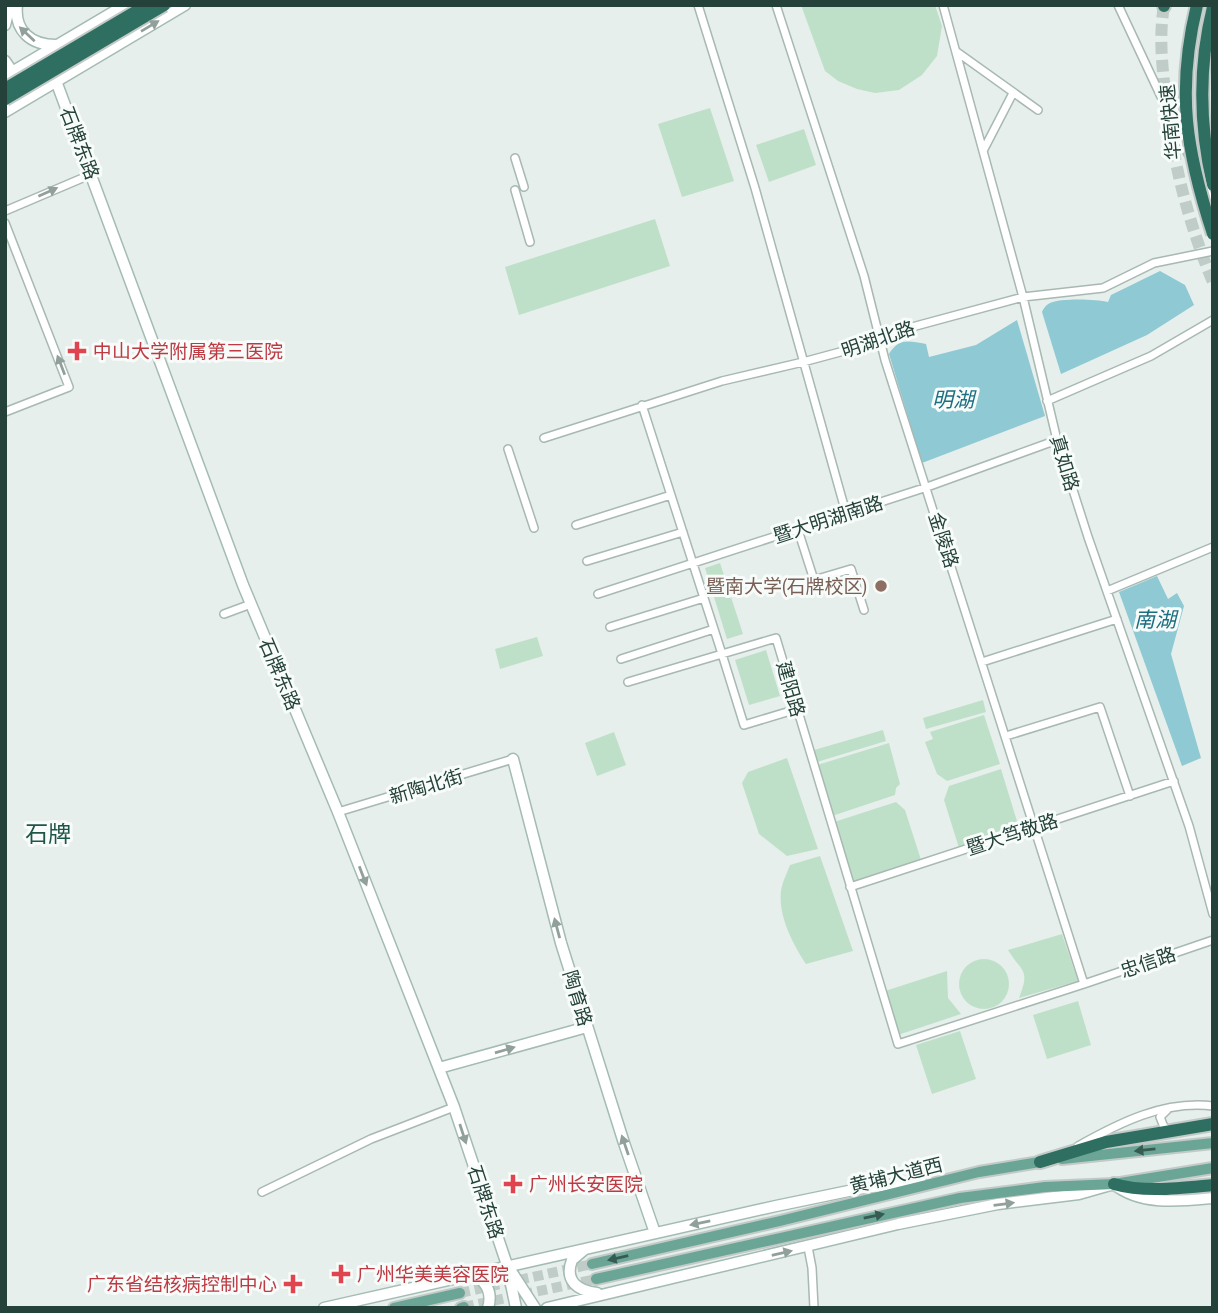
<svg xmlns="http://www.w3.org/2000/svg" width="1218" height="1313" font-family="'Asap Condensed','Noto Sans SC',sans-serif">
	<rect width="100%" height="100%" fill="#e6efeb"/>
	<path fill="#bfe0c8" d="M801 5H935L942 26 937 56 922 75 899 90 875 93 857 89 838 81 825 71Z
		M710 108 734 181 682 197 658 124Z
		M804 129 816 165 769 182 756 145Z
		M655 219 670 266 519 315 505 267Z
		M720 563 743 634 727 639 705 568Z
		M537 637 543 656 500 669 495 649Z
		M766 650 780 696 749 705 735 660Z
		M983 700 986 712 926 729 923 718Z
		M984 715 1000 764 947 781 937 774 925 742 933 739 930 732Z
		M883 730 886 741 817 762 814 750Z
		M614 732 626 765 597 776 585 743Z
		M889 743 900 784 896 788 895 795 829 817 814 766Z
		M787 758 818 849 787 856 759 834 742 783 748 772Z
		M1001 769 1020 831 960 851 944 800 949 786Z
		M896 802 905 810 922 863 850 887 831 823Z
		M820 856 853 951 806 964C793 944 778 916 781 891 782 883 787 873 790 865Z
		M1062 934 1078 981 1019 998C1031 968 1021 972 1008 950Z
		M959 984a25 25 0 1 1 50 0a25 25 0 1 1-50 0Z
		M947 971 948 998 961 1014 898 1035 885 991Z
		M1078 1001 1091 1045 1047 1059 1033 1015Z
		M960 1031 976 1079 932 1094 916 1045Z"/>
	<path fill="#8ec9d4" d="M1160 271 1185 285 1194 305 1147 335 1061 374 1042 312C1044 308 1045 306 1050 303 1060 298 1096 299 1108 302L1111 295Z
		M1017 320 1045 416 922 463 889 354C899 338 908 341 926 344L929 357 976 345Z
		M1157 576 1168 599 1177 593 1184 606 1171 654 1201 758 1182 766 1119 592Z"/>
	<g fill="none" stroke-linecap="round" stroke-linejoin="round">
		<path stroke="#bfccc8" stroke-width="10" stroke-dasharray="10 5" stroke-linecap="butt" d="M460 1293 592 1264
			M464 1307 596 1279"/>
		<path stroke="#bfccc8" stroke-width="12" stroke-dasharray="12 6" stroke-linecap="butt" d="M1164 6C1159 35 1162 63 1165 92 1172 158 1187 220 1213 282"/>
		<g stroke="#a8b8b2" stroke-width="10">
			<path id="street" d="M698 5 755 188 846 513
				M943 5 1023 297 1057 440 1088 537 1189 826 1213 914
				M1118 5 1188 154
				M957 52 1038 110
				M983 151 1013 93
				M515 158 524 187
				M1204 187 1213 206
				M515 190 530 242
				M5 211 92 174
				M5 223 69 387 5 412
				M1047 401 1151 356 1213 320
				M642 405 722 654 776 638 898 1044 1084 984 885 360 864 276 776 5
				M544 438 722 381 803 362 881 341 901 330 1023 297 1103 288 1154 263 1213 251
				M508 449 534 528
				M576 525 671 495
				M798 530 814 580 851 569 864 610
				M587 561 683 532
				M1107 591 1213 547
				M598 594 927 487 1057 440
				M224 614 251 604
				M610 627 704 598
				M621 659 714 629
				M982 662 1117 619
				M628 682 722 654 744 725 797 709
				M1006 736 1100 707 1130 796
				M338 812 513 759
				M850 887 1174 781
				M1084 984 1213 940
				M1168 1109 1160 1117 1164 1127 1169 1130
				M1078 1146C1119 1123 1164 1100 1213 1106
				M262 1192 371 1139 454 1107
				M808 1247 812 1268 814 1308"/>
		</g>
		<g stroke="#a4bbb3" stroke-width="13">
			<path id="secondary" d="M17 5C14 31 31 45 56 45
				M5 25 10 5
				M5 61 16 77
				M5 76 125 5
				M56 81 243 585 338 812 454 1107 507 1265 516 1308
				M5 112 185 5
				M513 759 561 943 624 1143 655 1233
				M439 1068 587 1027
				M585 1249 572 1260C564 1281 578 1291 597 1293
				M511 1271 535 1308
				M472 1273C486 1281 493 1292 488 1308
				M324 1308 776 1206 863 1188 921 1182
				M547 1308 898 1224 998 1204 1079 1194 1114 1184C1140 1206 1181 1201 1213 1198"/>
		</g>
		<g stroke="#c2cac8" stroke-width="14">
			<path id="primary" d="M1062 1159 1213 1143
				M592 1264 780 1221 979 1172 1046 1161
				M596 1279 960 1198 1045 1187 1114 1184 1213 1168
				M394 1308 460 1293
				M461 1308 464 1307"/>
		</g>
		<g stroke="#c2cac8" stroke-width="16">
			<path id="highway" d="M1164 6V5
				M1213 7C1198 67 1199 125 1213 185
				M1040 1162 1106 1142 1213 1124
				M1114 1184C1145 1193 1181 1188 1213 1185"/>
		</g>
		<use href="#street" stroke="#fff" stroke-width="7"/>
		<use href="#secondary" stroke="#fff" stroke-width="10"/>
		<use href="#primary" stroke="#6aa596" stroke-width="10"/>
		<use href="#highway" stroke="#2f6f62" stroke-width="12"/>
		<g stroke="#c2cac8" stroke-width="16" stroke-linecap="butt">
			<path id="highway-bridge" d="M1197 5C1176 91 1186 151 1213 234
				M5 89 147 5
				M5 99 164 5"/>
		</g>
		<use href="#highway-bridge" stroke="#2f6f62" stroke-width="12"/>
	</g>
	<defs><path id="oneway-solid" d="M-6-.8H1V-3.2L6.5 0L1 3.2V.8H-6Z" transform="scale(1.75)"/></defs>
	<g fill="#92a09c">
		<use href="#oneway-solid" transform="translate(150 26) rotate(-31)"/>
		<use href="#oneway-solid" transform="translate(27 34) rotate(-137)"/>
		<use href="#oneway-solid" transform="translate(48 192) rotate(-24)"/>
		<use href="#oneway-solid" transform="translate(61 365) rotate(-111)"/>
		<use href="#oneway-solid" transform="translate(363 876) rotate(69)"/>
		<use href="#oneway-solid" transform="translate(557 928) rotate(-105)"/>
		<use href="#oneway-solid" transform="translate(505 1050) rotate(-16)"/>
		<use href="#oneway-solid" transform="translate(463 1134) rotate(72)"/>
		<use href="#oneway-solid" transform="translate(625 1145) rotate(-109)"/>
		<use href="#oneway-solid" transform="translate(1004 1204) rotate(-7)"/>
		<use href="#oneway-solid" transform="translate(700 1223) rotate(168)"/>
		<use href="#oneway-solid" transform="translate(782 1253) rotate(-13)"/>
	</g>
	<g fill="#365b51">
		<use href="#oneway-solid" transform="translate(1145 1150) rotate(174)"/>
		<use href="#oneway-solid" transform="translate(874 1216) rotate(-12)"/>
		<use href="#oneway-solid" transform="translate(618 1258) rotate(167)"/>
	</g>
	<g fill="#e0444e" stroke="#f7fbf9" stroke-width="2.5">
		<path d="M73.5 340.5h7v7h7v7h-7v7h-7v-7h-7v-7h7z"/>
		<path d="M509.5 1173.5h7v7h7v7h-7v7h-7v-7h-7v-7h7z"/>
		<path d="M337.5 1263.5h7v7h7v7h-7v7h-7v-7h-7v-7h7z"/>
		<path d="M289.5 1273.5h7v7h7v7h-7v7h-7v-7h-7v-7h7z"/>
	</g>
	<circle fill="#8d6e63" stroke="#f7fbf9" stroke-width="2.5" cx="881" cy="586" r="7"/>
	<g text-anchor="middle" stroke-width="6" stroke-linejoin="round" paint-order="stroke">
		<g font-size="19" fill="#24423a" stroke="#f7fbf9">
			<text transform="translate(1170 122) rotate(-95)" y="7">华南快速</text>
			<text transform="translate(80 143) rotate(69)" y="7">石牌东路</text>
			<text transform="translate(878 339) rotate(-19)" y="7">明湖北路</text>
			<text transform="translate(1065 463) rotate(73)" y="7">真如路</text>
			<text transform="translate(828 519) rotate(-18)" y="7">暨大明湖南路</text>
			<text transform="translate(944 540) rotate(72)" y="7">金陵路</text>
			<text transform="translate(280 674) rotate(67)" y="7">石牌东路</text>
			<text transform="translate(791 689) rotate(74)" y="7">建阳路</text>
			<text transform="translate(426 786) rotate(-17)" y="7">新陶北街</text>
			<text transform="translate(1012 834) rotate(-18)" y="7">暨大笃敬路</text>
			<text transform="translate(1148 962) rotate(-19)" y="7">忠信路</text>
			<text transform="translate(578 998) rotate(73)" y="7">陶育路</text>
			<text transform="translate(896 1175) rotate(-14)" y="7">黄埔大道西</text>
			<text transform="translate(486 1202) rotate(72)" y="7">石牌东路</text>
		</g>
		<g font-size="19" fill="#be3a42" stroke="#f7fbf9" text-anchor="start">
			<text x="93" y="358">中山大学附属第三医院</text>
			<text x="529" y="1191">广州长安医院</text>
			<text x="357" y="1281">广州华美美容医院</text>
			<text x="277" y="1291" text-anchor="end">广东省结核病控制中心</text>
		</g>
		<g font-size="19" fill="#785e54" stroke="#f7fbf9" text-anchor="end">
			<text x="867" y="593">暨南大学(石牌校区)</text>
		</g>
		<g font-size="21" font-style="italic" fill="#1c6f80" stroke="#f7fbf9">
			<text x="953" y="407">明湖</text>
			<text x="1155" y="627">南湖</text>
		</g>
		<g font-size="23" fill="#1f5548" stroke="#f7fbf9">
			<text x="48" y="842">石牌</text>
		</g>
	</g>
	<rect width="1218" height="1313" fill="none" stroke="#24423a" stroke-width="14"/>
</svg>
